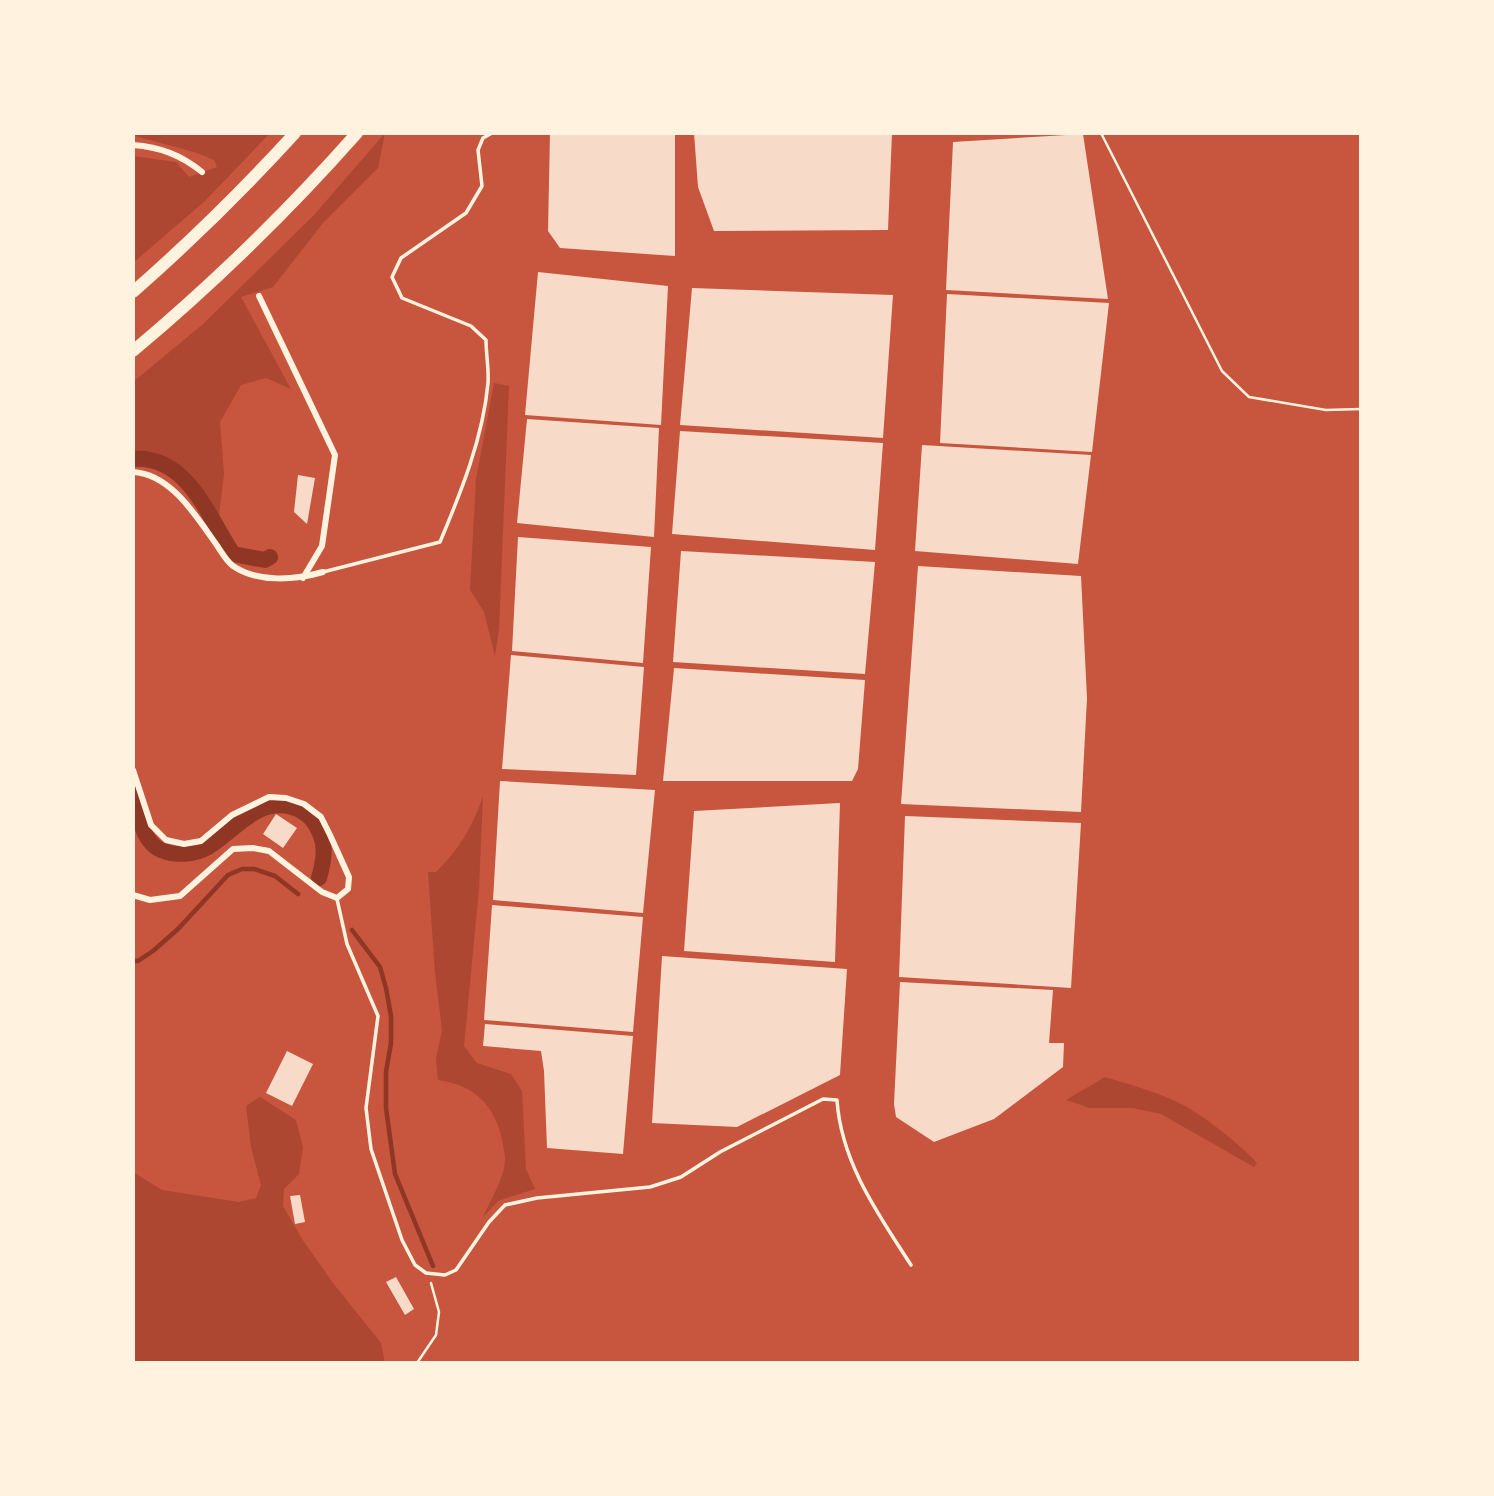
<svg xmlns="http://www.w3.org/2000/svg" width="1494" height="1496" font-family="Poppins,sans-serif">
	<rect width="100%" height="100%" fill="#c8553d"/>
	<path fill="#ae4732" d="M133 133H270L205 201 133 263V156L176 162 189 177 217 167 214 160C188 148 160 144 133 135Z
		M385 133 378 168 323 223 273 287 241 297 291 389 266 378 241 385 220 422 224 474 217 532C198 501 175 459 133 463V382L202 325 314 215Z
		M494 383 509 386 499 630 495 656 484 612 470 590 476 479Z
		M483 796 479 889 464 1046 477 1063 511 1074 522 1091 526 1169 535 1189 498 1201 483 1217C490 1202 504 1178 505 1161 506 1156 503 1149 503 1144 496 1107 476 1085 438 1080L436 1059 442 1030 435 973 428 872H436C459 850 473 826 483 796Z
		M1105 1077C1128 1084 1151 1090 1173 1100 1197 1110 1239 1143 1257 1163L1254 1167 1161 1114 1133 1108H1090L1066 1100Z
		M260 1097 296 1120 303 1147 299 1174 284 1189 283 1206 302 1239 333 1283 381 1343 385 1363H133V1172L162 1190 239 1202 256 1198 261 1185 251 1147 246 1106Z"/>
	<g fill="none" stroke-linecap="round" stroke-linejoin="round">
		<path stroke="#8f3625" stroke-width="4.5" d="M352 930 380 967 386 988 391 1016V1043L386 1072V1108L395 1174 433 1266
			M133 961H138L153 951 178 929 228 875 242 869H254L275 876 298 894"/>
		<path stroke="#8f3625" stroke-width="16" d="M133 459C188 455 208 517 233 554L265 560 270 557
			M133 793C139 811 141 842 161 850 175 856 194 855 208 847 235 831 257 797 292 807 300 809 309 815 314 822 327 841 325 857 319 878"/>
	</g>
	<path fill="#f7dbc8" d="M550 133H675V256L560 248 548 231Z
		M694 133H892L888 230 714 231 698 187Z
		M1083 134 1108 299 946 290 953 142Z
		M538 272 668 286 661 425 525 415Z
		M692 288 893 295 883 438 680 425Z
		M947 294 1109 303 1092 452 940 443Z
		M527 419 659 428 654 537 517 523Z
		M680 431 883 443 875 550 672 534Z
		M922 445 1091 455 1078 564 915 551Z
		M298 475 315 478 307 524 294 512Z
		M518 537 651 547 643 663 512 651Z
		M681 551 875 562 865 674 673 662Z
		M918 566 1081 576 1087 698 1081 812 901 804Z
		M511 655 644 667 636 775 502 769Z
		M674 668 865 680 858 769 852 781H663Z
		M500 781 655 790 643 913 493 900Z
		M840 803 835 962 684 951 694 811Z
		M276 814 297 828 283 848 263 834Z
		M905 816 1081 823 1071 988 899 977Z
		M492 905 643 917 633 1032 484 1020Z
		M662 956 847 969 840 1075 737 1127 652 1123Z
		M900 982 1053 990 1049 1043H1064L1063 1067 994 1119 934 1142 896 1117 894 1104Z
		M485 1024 633 1036 623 1154 547 1148 544 1071 541 1051 483 1046Z
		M287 1051 313 1064 292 1106 266 1093Z
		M300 1195 305 1222 295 1224 290 1196Z
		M396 1277 414 1309 405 1315 386 1282Z"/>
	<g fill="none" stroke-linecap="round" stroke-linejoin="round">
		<path stroke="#fff3e0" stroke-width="2.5" d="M1101 133 1222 371 1249 397 1326 410 1361 409
			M417 1363 436 1335 439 1312 431 1283"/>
		<path stroke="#fff3e0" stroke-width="3.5" d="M323 572 440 542C461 492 483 438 488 383 489 369 486 354 486 340L471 326 402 298 392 277 401 258 466 213 482 186 478 150 483 138 492 133
			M337 899 347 944 378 1016 366 1108 371 1149 402 1240 415 1265 426 1273 445 1275 456 1270 489 1222 505 1205 537 1198 650 1187 681 1177 720 1152 823 1099 837 1100C841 1162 878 1214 911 1265"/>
		<path stroke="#fff3e0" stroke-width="6" d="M133 145C160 147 181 155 202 172
			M259 296 335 455 322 546 303 578
			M133 472C171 474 196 516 216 544 221 551 226 561 233 566 258 583 295 580 323 572
			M133 770 151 825 166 840 184 844 201 841 232 815 269 797 286 798 304 804 321 817 330 835 349 877 348 889 337 898 322 892 269 851 253 848 233 849 180 896 150 900 133 895"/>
		<path stroke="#fff3e0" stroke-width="12" d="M133 292C190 242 244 189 295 133
			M133 351C213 284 288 211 357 133"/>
	</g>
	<rect width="1494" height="1496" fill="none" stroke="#fff3e0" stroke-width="270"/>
</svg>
